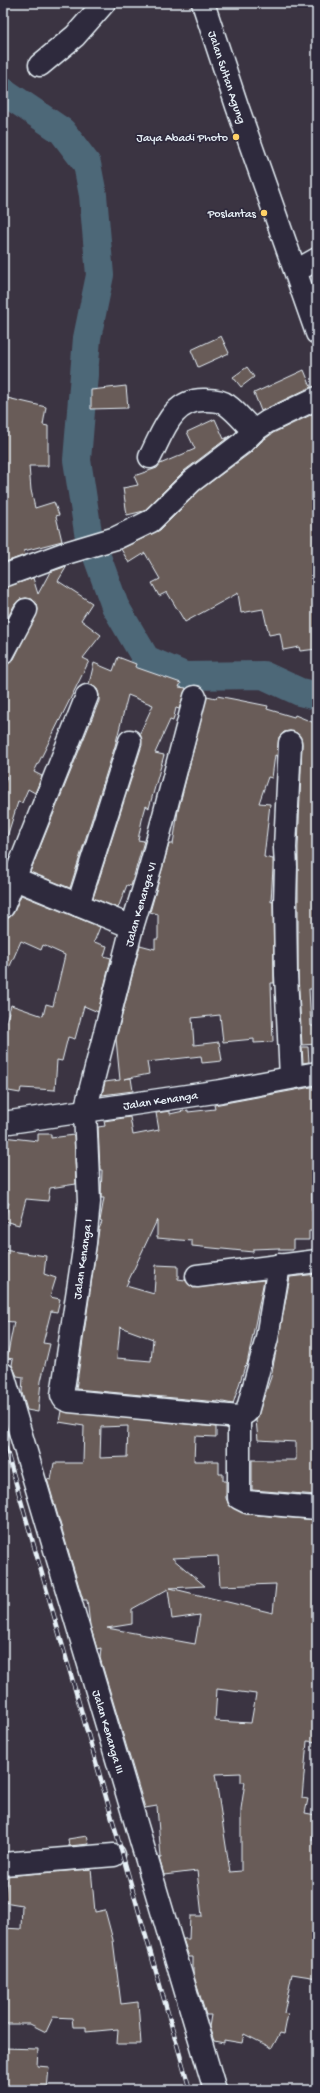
<svg xmlns="http://www.w3.org/2000/svg" width="320" height="2093" font-family="'Gochi Hand',sans-serif">
	<rect width="100%" height="100%" fill="#3b3442"/>
	<filter id="ink" filterUnits="userSpaceOnUse"><feTurbulence type="fractalNoise" baseFrequency=".025" numOctaves="2"/><feDisplacementMap in="SourceGraphic" scale="8" xChannelSelector="R" yChannelSelector="G"/><feConvolveMatrix kernelMatrix="1 2 1 2 8 2 1 2 1" color-interpolation-filters="sRGB"/></filter>
	<g filter="url(#ink)">
		<g fill="none" stroke-linecap="round" stroke-linejoin="round">
			<path stroke="#4e6778" stroke-width="28" d="M3 91 62 131 87 164 93 195 100 275 87 338 77 460 88 532 115 606 146 659 185 676 263 675 300 692 317 696"/>
		</g>
		<path fill="#695c58" stroke="#e8f1f8" fill-rule="evenodd" d="M221 336 229 353 198 367 191 350Z
			M247 367 254 377 241 387 233 377Z
			M304 370 311 387 261 411 254 393Z
			M126 386 128 408 91 409V390Z
			M3 397 46 407 43 425 48 426V466H29L31 490 35 508 54 502 59 515 56 516 62 541 24 551 25 555 3 563Z
			M317 412V649L300 651 299 647 283 650 280 633 269 635 263 609 241 613 238 593 185 622 167 592 159 596 152 583 160 579 145 553 129 563 121 549 160 530 200 490 250 453 262 441 273 433Z
			M215 419 224 439 230 436 184 471 144 511 127 515 123 488 138 485 134 476 157 468 160 464 195 449 187 432Z
			M67 566 58 581 92 603 81 620 101 635 83 658 89 661 34 772 42 776 35 793 28 789 22 803 18 802 6 840H3V787L7 777 3 775V673L7 664 14 659 38 610 37 604 32 599 26 598 20 599 15 604 3 626V588L33 578 38 594 50 572Z
			M118 657 136 664 135 667 181 683 179 687 186 688 179 709 176 708 173 721 170 720 155 753 164 755 149 808 146 806 142 820 138 840 144 841 131 886 127 885 118 908 93 898 142 745 140 733 153 705 128 695 115 746 70 888 30 872 99 701V695L97 689 89 684 94 663 113 671Z
			M207 696 216 698 217 696 233 699 268 706 267 709 294 717 295 715 317 724V989H309L311 1026H317V1044L302 1045 298 975V848L302 744 301 738 297 733 290 731 284 732 279 737 277 756 275 755 272 778 268 777 259 803 270 804 264 857 273 859V867L271 902 273 901 274 983H271L273 1042 254 1043V1039L223 1042 220 1015 192 1018 194 1045 219 1042 222 1061 202 1063 201 1056 147 1062 149 1074 124 1079 131 1078 133 1091 102 1095 105 1082 120 1080 116 1039 140 945 155 949V939H158V914L150 912 169 844H173L178 811Z
			M21 895 100 927 94 942 107 946 104 956 111 958 98 1012 84 1006 75 1039 68 1037 62 1061 57 1060 55 1090 21 1088 20 1093 3 1090V1032L11 1005 43 1016 46 1004 53 1006 65 955 43 945 41 950 21 941 3 982V920L10 917 14 912Z
			M302 1047H308L309 1062 303 1063Z
			M317 1086V1185H312V1211L317 1210V1231H309V1240H293V1250H279V1248L253 1249V1252L192 1246V1241L157 1238V1220L126 1286 154 1294 156 1265 178 1266V1279L185 1280 193 1288 264 1280 247 1364 245 1366 233 1404 218 1401V1402L76 1389 99 1229 102 1222 100 1221 104 1198H101L102 1170H100L98 1127 105 1126 104 1121 130 1117 133 1135 159 1130 156 1113 170 1111V1114L188 1110V1112L215 1109 214 1105ZM120 1327 153 1339 151 1361 117 1358Z
			M38 1134H51V1138L74 1135 76 1184 50 1188 48 1201 26 1199 19 1225 4 1221 9 1203 3 1202V1137L38 1141Z
			M3 1250 46 1256 44 1274 56 1278 50 1297 60 1299 57 1312 51 1311 43 1343 50 1344 41 1381 38 1412 27 1410 22 1393 23 1377 17 1376 12 1365 13 1359 7 1358 14 1322 3 1321Z
			M317 1274V1495L252 1490V1460H296V1442L258 1440 256 1420 271 1377 290 1277Z
			M61 1411 216 1427V1437L195 1436 194 1461H219V1474H223V1481H226V1498L229 1505 246 1514 317 1520V1742L307 1741 302 1798 308 1799 305 1813 316 1815 312 1840H317V1978L292 1974 284 2013 288 2014 284 2034 280 2033 272 2048 244 2034 242 2043 224 2040V2043L214 2041 209 2027 211 2015H206L193 1973V1957H189L183 1939H189L190 1916H202L197 1871 164 1875 159 1858H161L157 1806 145 1808 100 1658 101 1648 97 1649 90 1625 87 1600H83L47 1479 51 1480 54 1463H83L84 1426 59 1422ZM128 1426 127 1457 100 1458 101 1427ZM218 1556 220 1586 276 1584 273 1613 170 1588 205 1586 172 1558ZM168 1589 172 1619 200 1615 195 1644 107 1628 132 1624V1609ZM217 1689 256 1694 251 1723 215 1721ZM241 1773V1782H245L241 1809V1871L230 1872 215 1774Z
			M87 1836 89 1844 69 1846 68 1839Z
			M91 1869 95 1912 105 1910 113 1940 121 2004 138 2002 141 2044H117L118 2029 86 2032V2027H73L72 2018 53 2017 46 2032 30 2024H3V1928L21 1929 22 1905 4 1902 7 1880H5V1876Z
			M3 2048 38 2049 37 2066 49 2067 47 2090H3Z"/>
		<g fill="none" stroke-linecap="round" stroke-linejoin="round">
			<g stroke="#e8f1f8" stroke-width="25">
				<g id="minor">
					<path d="M40 65 75 36 104 3"/>
					<path d="M296 271 317 259"/>
					<path d="M150 457C163 432 172 398 206 400 213 400 222 401 227 405 237 412 245 423 254 431"/>
					<path d="M3 576 66 553 116 538 151 521 192 481 242 443 254 431 267 422 317 398"/>
					<path d="M3 653 26 610"/>
					<path d="M195 697 151 865 132 927 85 1111 89 1202 85 1243 62 1395 64 1399 69 1401 239 1417V1498L247 1502 317 1508"/>
					<path d="M290 743 285 848 286 867 285 903 286 975 291 1077"/>
					<path d="M3 874 132 927"/>
					<path d="M78 905 130 741"/>
					<path d="M3 907 87 696"/>
					<path d="M197 1276 317 1261"/>
					<path id="s1" d="M3 1374 215 2090"/>
					<path d="M239 1417 247 1412 267 1338 279 1265"/>
					<path d="M3 1864 114 1855"/>
				</g>
			</g>
			<g stroke="#e8f1f8" stroke-width="25">
				<g id="major">
					<path id="s2" d="M3 1123 221 1091 317 1073"/>
				</g>
			</g>
			<g stroke="#e8f1f8" stroke-width="25">
				<g id="highway">
					<path id="s3" d="M203 3 237 106 317 333"/>
				</g>
			</g>
			<use href="#minor" stroke="#2f2a3d" stroke-width="22"/>
			<use href="#major" stroke="#2f2a3d" stroke-width="22"/>
			<use href="#highway" stroke="#2f2a3d" stroke-width="22"/>
			<g stroke="#e8f1f8" stroke-width="4.5">
				<path id="rail" d="M3 1438 190 2090"/>
			</g>
			<use href="#rail" stroke="#2f2a3d" stroke-width="3" stroke-dasharray="9" stroke-linecap="butt"/>
		</g>
	</g>
	<g fill="#ffd166" stroke="#2f2a3d" stroke-width="1.5">
		<circle cx="236" cy="137" r="4"/>
		<circle cx="264" cy="213" r="4"/>
	</g>
	<g text-anchor="middle" stroke-width="3.5" stroke-linejoin="round" paint-order="stroke">
		<g font-size="12" fill="#e8f1f8" stroke="#2f2a3d">
			<text dy="4" stroke="none"><textPath href="#s3" startOffset="78">Jalan Sultan Agung</textPath></text>
			<text transform="translate(140 904) rotate(-74)" y="4">Jalan Kenanga VI</text>
			<text dy="4" stroke="none"><textPath href="#s2" startOffset="159">Jalan Kenanga</textPath></text>
			<text transform="translate(82 1259) rotate(-82)" y="4">Jalan Kenanga I</text>
			<text dy="4" stroke="none"><textPath href="#s1" startOffset="373">Jalan Kenanga III</textPath></text>
		</g>
		<g font-size="12" fill="#e8f1f8" stroke="#2f2a3d" text-anchor="end">
			<text x="228" y="141">Jaya Abadi Photo</text>
			<text x="256" y="217">Poslantas</text>
		</g>
	</g>
	<rect width="320" height="2093" fill="none" stroke="#2f2a3d" stroke-width="16"/>
	<rect x="8" y="8" width="304" height="2077" fill="none" stroke="#e8f1f8" stroke-width="1.5" filter="url(#ink)"/>
</svg>
